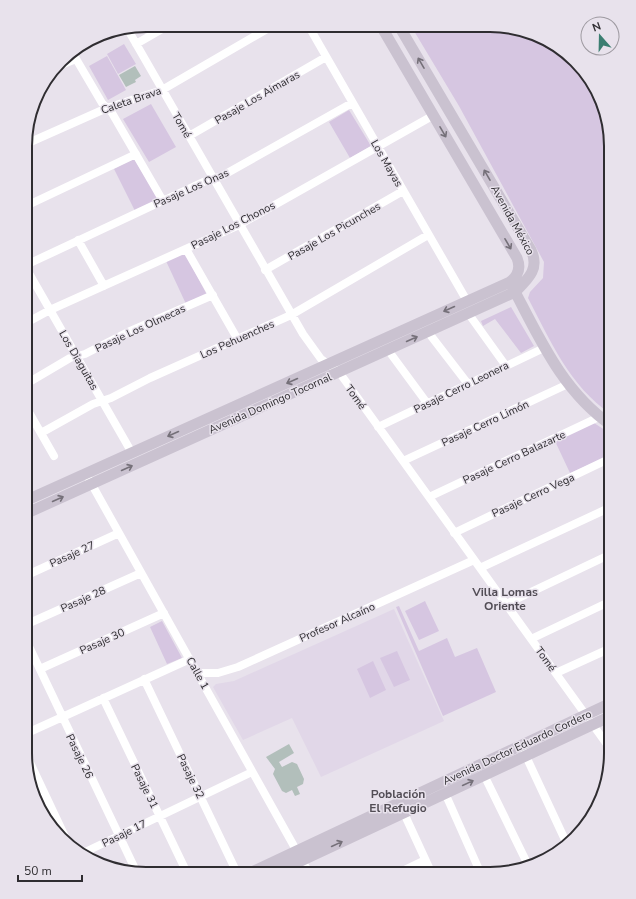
<svg xmlns="http://www.w3.org/2000/svg" width="636" height="899" font-family="'Nunito Sans',sans-serif">
	<rect width="100%" height="100%" fill="#e8e2ec"/>
	<path fill="#e1d7e8" d="M394 609 444 721 321 777 292 718 243 740 213 687 216 684 234 681Z"/>
	<path fill="#d6c6e1" d="M411 26H506L563 50 599 93 611 146V414C570 387 550 340 528 298L530 292 543 278 544 262 459 106Z
		M124 44 136 64 118 74 107 54Z
		M107 56 126 90 108 100 89 66Z
		M151 104 176 147 149 162 123 119Z
		M349 110 371 146 350 158 329 122Z
		M134 159 159 200 135 211 114 169Z
		M185 253 207 295 186 304 166 261Z
		M511 307 534 346 521 353 495 319 483 326 481 321Z
		M594 423 611 434V455L570 473 554 439Z
		M425 601 439 631 419 640 405 611Z
		M399 606 419 651 447 638 455 657 477 648 496 692 443 716 396 607Z
		M162 621 182 658 167 664 150 627Z
		M397 651 410 680 394 687 380 658Z
		M373 661 386 690 370 698 357 669Z"/>
	<path fill="#b2bfbb" d="M135 66 141 76 135 80 136 82 126 87 119 75Z
		M289 744 294 753 279 762 282 767 292 762 297 764 304 779 303 784 297 787 300 794 295 796 292 790 286 793 282 791 273 774 275 769 266 757Z"/>
	<g fill="none" stroke-linecap="round" stroke-linejoin="round">
		<path stroke="#fff" stroke-width="8" d="M308 25 467 301
			M127 28 303 334 321 359 339 372 611 750
			M136 44 169 25
			M72 52 102 103 112 113 163 201
			M56 67 76 59
			M189 136 326 57
			M26 144 107 108 162 90 274 25
			M26 206 136 154
			M78 240 104 286
			M186 249 238 340
			M26 265 203 182 222 176 352 103
			M26 268 132 453
			M265 270 403 191
			M468 313 506 366
			M26 323 50 310 239 225 434 115
			M428 332 468 384
			M388 350 427 403
			M26 384 70 358 85 354 128 332 213 295
			M26 407 54 456
			M378 427 544 348
			M41 433 93 404 111 398 150 378 291 315 428 235
			M403 461 568 384
			M86 474 309 873
			M429 497 599 417
			M454 533 611 458
			M480 568 611 507
			M25 576 119 533
			M506 604 611 554
			M25 625 141 573
			M25 638 137 873
			M531 639 611 601
			M40 669 164 613
			M198 673H218L238 667 474 560
			M556 673 611 648
			M144 679 237 873
			M103 698 187 873
			M25 734 190 659
			M25 752 69 845
			M524 752 566 842
			M484 775 528 865
			M445 793 481 874
			M402 809 432 874
			M83 853 252 772
			M396 874 425 860"/>
		<path stroke="#cac2d0" stroke-width="11" d="M512 286C539 337 562 391 611 425
			M25 501 510 282C518 276 521 268 517 258L381 26
			M25 514 515 292C528 279 540 269 531 250L399 26
			M250 873 611 703
			M275 873 611 716"/>
	</g>
	<defs><path id="oneway-shaft" d="M-6 0H5M1.5-3L5.5 0L1.5 3" fill="none" stroke-width="1.6" stroke-linecap="round" stroke-linejoin="round"/></defs>
	<g stroke="#757079">
		<use href="#oneway-shaft" transform="translate(421 63) rotate(-120)"/>
		<use href="#oneway-shaft" transform="translate(443 132) rotate(60)"/>
		<use href="#oneway-shaft" transform="translate(487 175) rotate(-120)"/>
		<use href="#oneway-shaft" transform="translate(508 244) rotate(60)"/>
		<use href="#oneway-shaft" transform="translate(449 309) rotate(156)"/>
		<use href="#oneway-shaft" transform="translate(412 339) rotate(-24)"/>
		<use href="#oneway-shaft" transform="translate(292 381) rotate(156)"/>
		<use href="#oneway-shaft" transform="translate(173 434) rotate(156)"/>
		<use href="#oneway-shaft" transform="translate(127 468) rotate(-24)"/>
		<use href="#oneway-shaft" transform="translate(58 499) rotate(-24)"/>
		<use href="#oneway-shaft" transform="translate(468 783) rotate(-25)"/>
		<use href="#oneway-shaft" transform="translate(337 844) rotate(-25)"/>
	</g>
	<g text-anchor="middle" stroke-width="3" stroke-linejoin="round" paint-order="stroke">
		<g font-size="11" fill="#2f2d31" stroke="#e8e2ec">
			<text transform="translate(257 97) rotate(-30)" y="4">Pasaje Los Aimaras</text>
			<text transform="translate(131 100) rotate(-19)" y="4">Caleta Brava</text>
			<text transform="translate(182 125) rotate(60)" y="4">Tomé</text>
			<text transform="translate(387 163) rotate(60)" y="4">Los Mayas</text>
			<text transform="translate(191 188) rotate(-24)" y="4">Pasaje Los Onas</text>
			<text transform="translate(513 220) rotate(61)" y="4">Avenida México</text>
			<text transform="translate(233 225) rotate(-27)" y="4">Pasaje Los Chonos</text>
			<text transform="translate(334 231) rotate(-30)" y="4">Pasaje Los Picunches</text>
			<text transform="translate(140 328) rotate(-25)" y="4">Pasaje Los Olmecas</text>
			<text transform="translate(237 339) rotate(-24)" y="4">Los Pehuenches</text>
			<text transform="translate(79 360) rotate(60)" y="4">Los Diaguitas</text>
			<text transform="translate(461 387) rotate(-26)" y="4">Pasaje Cerro Leonera</text>
			<text transform="translate(356 397) rotate(54)" y="4">Tomé</text>
			<text transform="translate(270 403) rotate(-24)" y="4">Avenida Domingo Tocornal</text>
			<text transform="translate(485 423) rotate(-25)" y="4">Pasaje Cerro Limón</text>
			<text transform="translate(514 457) rotate(-25)" y="4">Pasaje Cerro Balazarte</text>
			<text transform="translate(533 495) rotate(-25)" y="4">Pasaje Cerro Vega</text>
			<text transform="translate(72 554) rotate(-24)" y="4">Pasaje 27</text>
			<text transform="translate(83 599) rotate(-24)" y="4">Pasaje 28</text>
			<text transform="translate(337 622) rotate(-24)" y="4">Profesor Alcaíno</text>
			<text transform="translate(102 641) rotate(-24)" y="4">Pasaje 30</text>
			<text transform="translate(546 659) rotate(54)" y="4">Tomé</text>
			<text transform="translate(198 673) rotate(61)" y="4">Calle 1</text>
			<text transform="translate(517 747) rotate(-25)" y="4">Avenida Doctor Eduardo Cordero</text>
			<text transform="translate(80 756) rotate(64)" y="4">Pasaje 26</text>
			<text transform="translate(191 776) rotate(64)" y="4">Pasaje 32</text>
			<text transform="translate(145 786) rotate(64)" y="4">Pasaje 31</text>
			<text transform="translate(124 833) rotate(-26)" y="4">Pasaje 17</text>
		</g>
		<g font-size="12" font-weight="bold" fill="#524d55" stroke="#e8e2ec">
			<text x="505" y="596">Villa Lomas<tspan x="505" dy="14">Oriente</tspan></text>
			<text x="398" y="798">Población<tspan x="398" dy="14">El Refugio</tspan></text>
		</g>
	</g>
	<path d="M0 0H636V899H0ZM146 32H490A114 114 0 0 1 604 146V753A114 114 0 0 1 490 867H146A114 114 0 0 1 32 753V146A114 114 0 0 1 146 32Z" fill="#e8e2ec" fill-rule="evenodd"/>
	<path fill="none" stroke="#2f2d31" stroke-width="2" d="M146 32H490A114 114 0 0 1 604 146V753A114 114 0 0 1 490 867H146A114 114 0 0 1 32 753V146A114 114 0 0 1 146 32Z"/>
	<g transform="translate(600 36) rotate(340)"><circle r="19" fill="#e8e2ec" stroke="#9e9aa1"/>
	<path d="M0-3L7 15L0 10L-7 15Z" fill="#3b7e71"/>
	<text y="-6" font-size="11" font-weight="bold" text-anchor="middle" fill="#2f2d31">N</text>
	</g>
	<path d="M18 875v6h64v-6" fill="none" stroke="#2f2d31" stroke-width="2"/>
	<text x="24" y="875" font-size="12" fill="#2f2d31" stroke="#e8e2ec" stroke-width="3" paint-order="stroke">50 m</text>
</svg>
